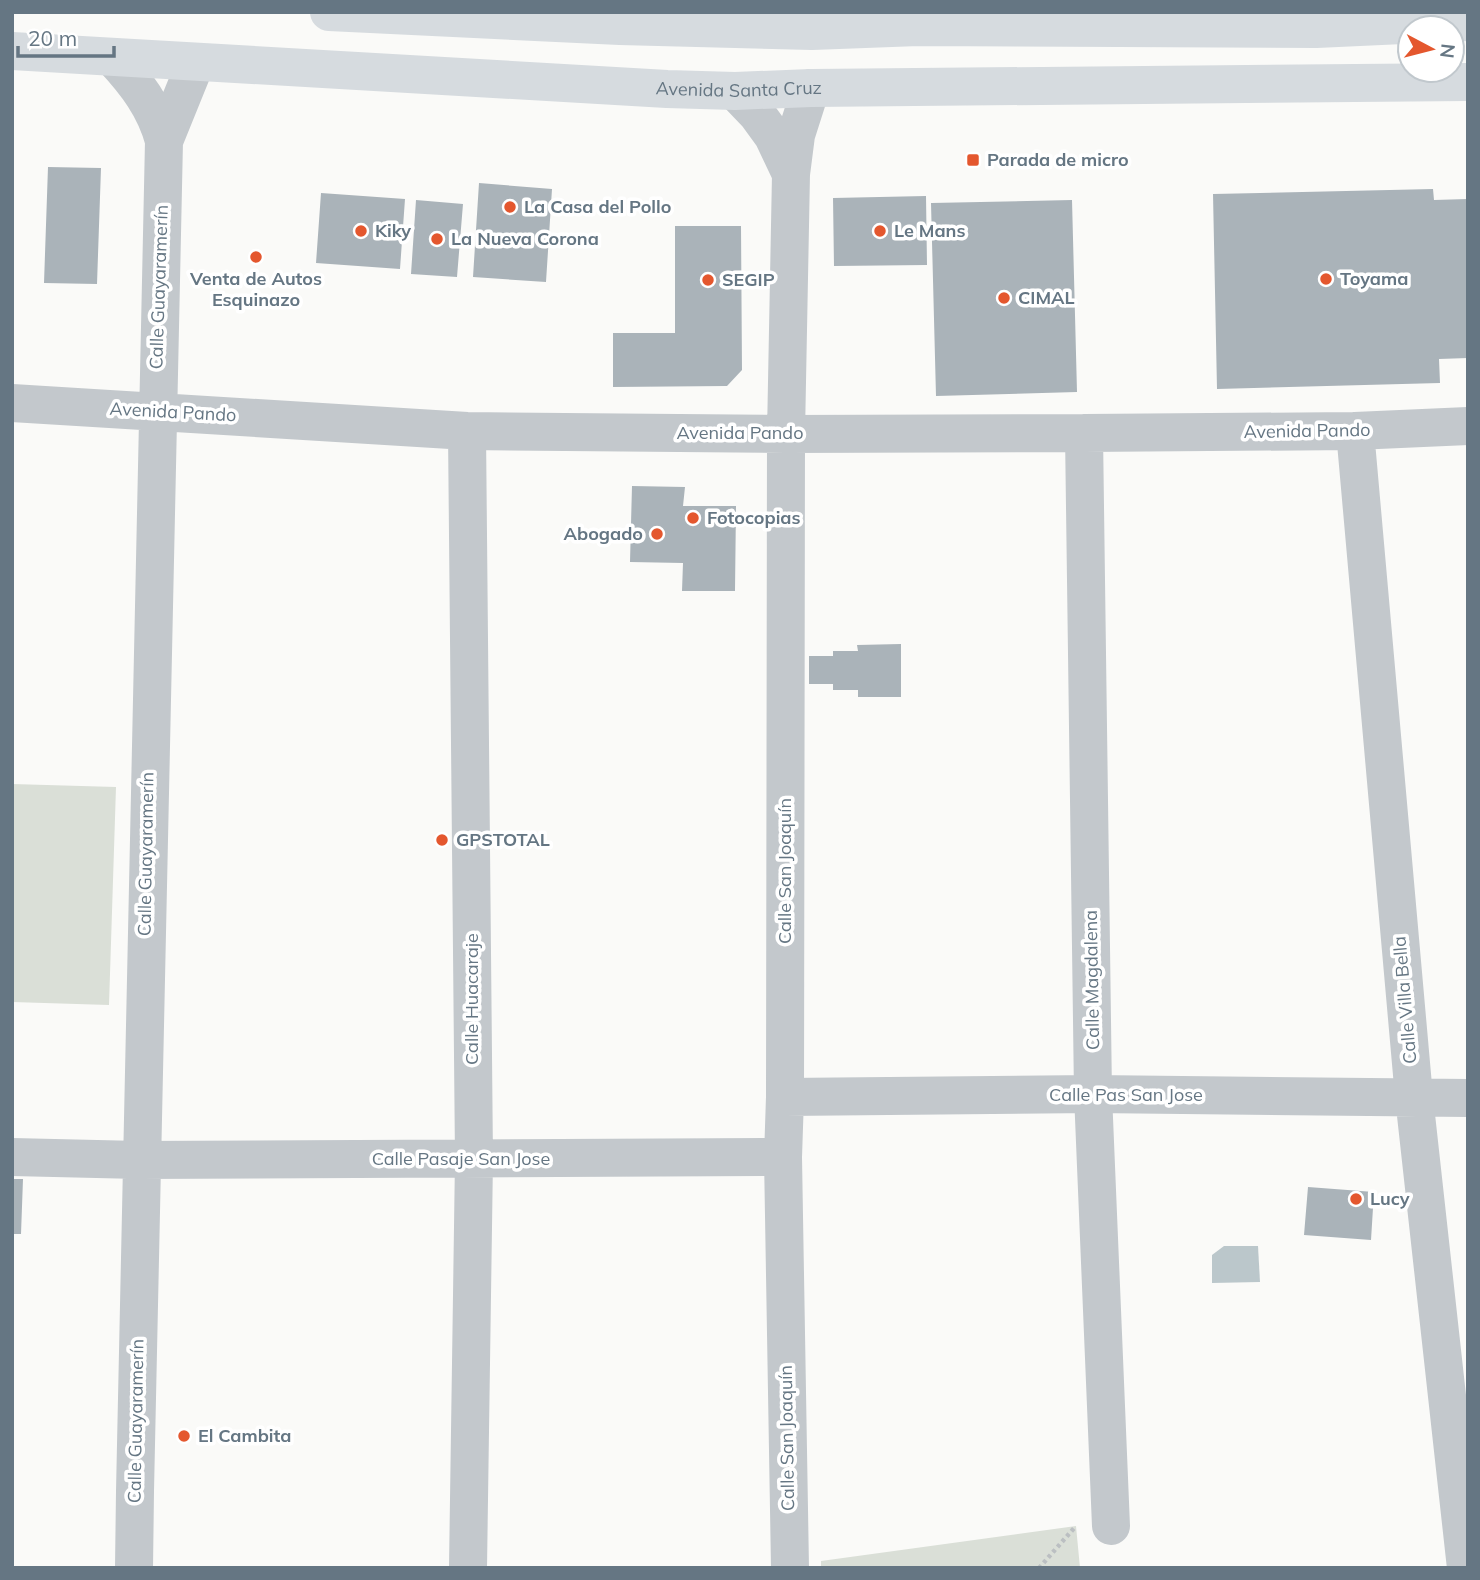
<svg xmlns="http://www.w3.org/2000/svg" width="1480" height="1580" font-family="Mulish,sans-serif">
	<rect width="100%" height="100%" fill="#fafaf8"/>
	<path fill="#dadfd7" d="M12 784 116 787 109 1005 12 1002Z
		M1076 1526 1080 1568H821V1561Z"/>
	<path fill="#bbc7cb" d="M1224 1246H1258L1260 1282 1212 1283V1255Z"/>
	<path fill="#aab3b9" d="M48 167 101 168 97 284 44 283Z
		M479 183 552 189 546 282 473 277Z
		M1433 189 1434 200 1468 199V358L1439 359 1440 383 1217 389 1213 194Z
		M321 193 405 199 400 269 316 263Z
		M926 196 927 265 834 266 833 198Z
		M416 200 463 204 457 277 411 274Z
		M1072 200 1077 392 936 396 931 203Z
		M675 226H741L742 370 727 386 613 387V333H675Z
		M632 486 685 487 683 506H736L735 591H682L683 563 630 562Z
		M901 644V697H858V690H833V684H809V656H833V651H858L857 645Z
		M12 1179H23L21 1234H12Z
		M1308 1187 1374 1192 1371 1240 1304 1235Z"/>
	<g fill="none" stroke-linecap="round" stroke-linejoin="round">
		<path stroke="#bbbfc2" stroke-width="4.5" stroke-dasharray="3.5 3.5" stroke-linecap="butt" d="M1039 1568 1076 1526"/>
		<path stroke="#c3c8cc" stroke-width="38" d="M113 58C136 83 155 107 164 141 150 616 140 1092 134 1568
			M735 91 757 114 773 136 791 174
			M164 141 196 62
			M12 403 467 431 786 434 1084 433 1355 431 1468 426
			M467 431 474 1159 468 1568
			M1355 431 1414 1097 1466 1568
			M1084 433 1093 1094 1111 1526
			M785 1097 1093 1094 1468 1098
			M12 1157 139 1160 783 1157
			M790 1568 783 1157 785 1097 786 434 791 174 796 135 811 88"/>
		<g stroke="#d6dbdf" stroke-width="38">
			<path d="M329 12 620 26 812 31 918 27 1316 29 1468 22"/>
			<path id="s1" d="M12 51 667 89 735 91 811 88 1468 82"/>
		</g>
	</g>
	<g fill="#e4572e" stroke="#fff" stroke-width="2.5">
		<rect x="966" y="153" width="14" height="14" rx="3.5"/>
		<circle cx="510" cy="207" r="7"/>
		<circle cx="361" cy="231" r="7"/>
		<circle cx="880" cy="231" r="7"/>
		<circle cx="437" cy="239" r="7"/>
		<circle cx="256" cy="257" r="7"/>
		<circle cx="1326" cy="279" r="7"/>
		<circle cx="708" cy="280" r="7"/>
		<circle cx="1004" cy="298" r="7"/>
		<circle cx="693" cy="518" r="7"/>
		<circle cx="657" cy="534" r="7"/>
		<circle cx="442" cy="840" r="7"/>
		<circle cx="1356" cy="1199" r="7"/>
		<circle cx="184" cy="1436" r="7"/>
	</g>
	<g text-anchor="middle" stroke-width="7" stroke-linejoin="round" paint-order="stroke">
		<g font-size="18" fill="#657683" stroke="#fff">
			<text dy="6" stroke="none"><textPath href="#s1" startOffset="728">Avenida Santa Cruz</textPath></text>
			<text transform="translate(159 287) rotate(-88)" y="6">Calle Guayaramerín</text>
			<text transform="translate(173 412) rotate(3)" y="6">Avenida Pando</text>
			<text transform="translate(1307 431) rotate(-1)" y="6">Avenida Pando</text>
			<text x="740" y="439">Avenida Pando</text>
			<text transform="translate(146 854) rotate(-89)" y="6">Calle Guayaramerín</text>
			<text transform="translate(785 871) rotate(-90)" y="6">Calle San Joaquín</text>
			<text transform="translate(1092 980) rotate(-91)" y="6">Calle Magdalena</text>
			<text transform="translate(472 999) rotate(-90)" y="6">Calle Huacaraje</text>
			<text transform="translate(1405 1000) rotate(-95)" y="6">Calle Villa Bella</text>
			<text x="1126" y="1101">Calle Pas San Jose</text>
			<text x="461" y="1165">Calle Pasaje San Jose</text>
			<text transform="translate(136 1421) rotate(-89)" y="6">Calle Guayaramerín</text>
			<text transform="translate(787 1438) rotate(-91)" y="6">Calle San Joaquín</text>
		</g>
		<g font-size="18" font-weight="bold" fill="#657683" stroke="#fff" text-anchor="start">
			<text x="987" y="166">Parada de micro</text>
			<text x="524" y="213">La Casa del Pollo</text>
			<text x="375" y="237">Kiky</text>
			<text x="894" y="237">Le Mans</text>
			<text x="451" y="245">La Nueva Corona</text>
			<text x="256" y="285" text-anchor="middle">Venta de Autos<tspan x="256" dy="21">Esquinazo</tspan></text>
			<text x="1340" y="285">Toyama</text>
			<text x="722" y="286">SEGIP</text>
			<text x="1018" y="304">CIMAL</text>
			<text x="707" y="524">Fotocopias</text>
			<text x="643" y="540" text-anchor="end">Abogado</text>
			<text x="456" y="846">GPSTOTAL</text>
			<text x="1370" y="1205">Lucy</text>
			<text x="198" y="1442">El Cambita</text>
		</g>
	</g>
	<rect width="1480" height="1580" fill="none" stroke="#657683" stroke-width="28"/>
	<g transform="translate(1431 49) rotate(97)"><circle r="33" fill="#ffffff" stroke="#c1c8cd" stroke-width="2"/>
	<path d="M0-5L12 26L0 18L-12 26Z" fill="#e4572e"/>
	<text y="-10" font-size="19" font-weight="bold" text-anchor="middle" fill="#657683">N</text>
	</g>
	<path d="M18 46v10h96v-10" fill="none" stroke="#657683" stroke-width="3.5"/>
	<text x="28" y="46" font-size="21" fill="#657683" stroke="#ffffff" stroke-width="5" paint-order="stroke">20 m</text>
</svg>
